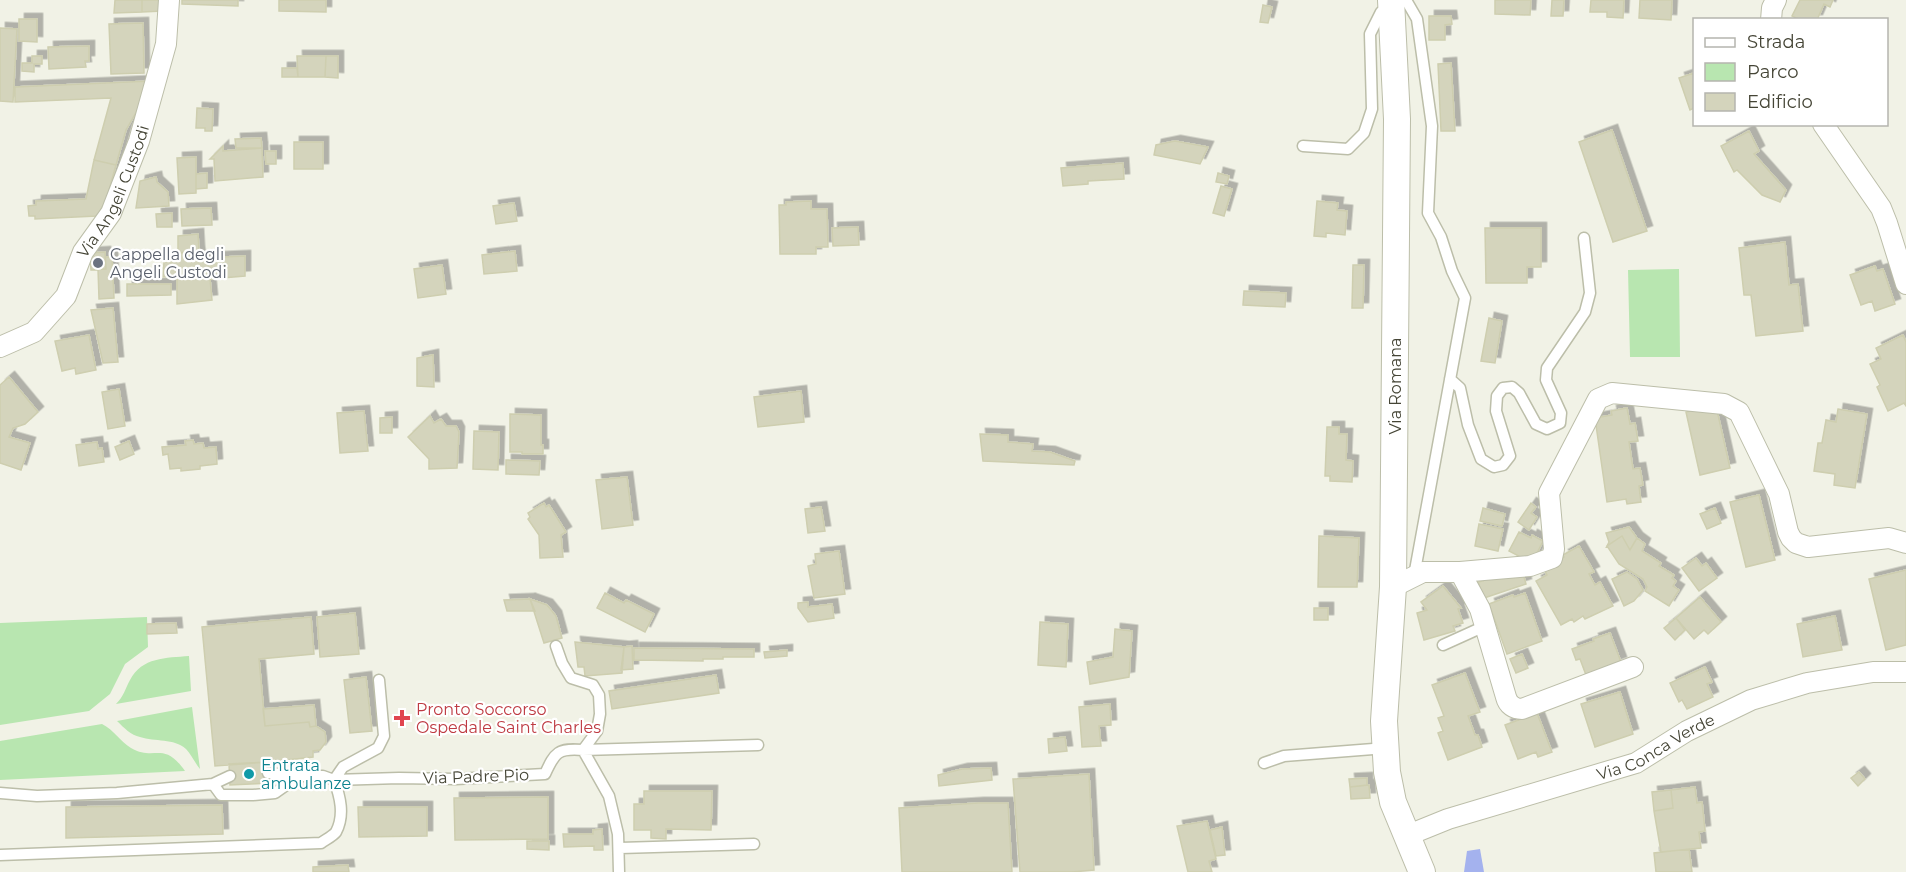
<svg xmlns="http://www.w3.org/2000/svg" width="1906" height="872" font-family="Montserrat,sans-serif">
	<defs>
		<filter id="shadow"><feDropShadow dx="5.5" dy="-5.5" stdDeviation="0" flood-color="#0004"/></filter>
	</defs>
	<rect width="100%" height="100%" fill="#f1f2e6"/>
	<path fill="#b8e6b0" d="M1679 269 1680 357H1630L1628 270Z
		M147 617 148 647 125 664 110 694 89 711 0 725V623Z
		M189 656 191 691 116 704C124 696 125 689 130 680 142 657 166 658 189 656Z
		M192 707 200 769C195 763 191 754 186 749 174 738 155 742 140 737 131 735 124 728 117 721Z
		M102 724C114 730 120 741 131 748 155 762 163 740 185 771L0 780V741Z"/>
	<path fill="#a4b2ee" d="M1480 849 1484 872H1464L1467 851Z"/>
	<path fill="#d4d4bc" stroke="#ceceaf" stroke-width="1.5" filter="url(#shadow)" d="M115 0H142V12L114 13Z
		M142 0H163V11L142 12Z
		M182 0H238V6L182 4Z
		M279 0H326V12L279 11Z
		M1495 0H1531L1530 15 1495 14Z
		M1552 0H1564L1563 16H1551Z
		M1591 0H1624L1623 18 1607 17V12H1590Z
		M1640 0H1672L1671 20 1639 18Z
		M1800 0H1833L1830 7 1824 4 1817 20H1800L1792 16Z
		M1263 5 1272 7 1268 23 1260 22Z
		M1429 16H1451L1452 24 1445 25V40H1429Z
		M19 19H37V42L19 41Z
		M143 23 144 73 111 74 109 24Z
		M0 28 17 29 13 102 0 101Z
		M89 46V61H85L86 67 49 69 48 47Z
		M32 56H42V64H34V72L22 71V63H32Z
		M297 56H326L325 77H298Z
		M326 56H338V78L325 77Z
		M1451 63 1455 131H1441L1438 64Z
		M282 68H297L298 77H282Z
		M1694 73V108L1690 110 1679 78Z
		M151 81 146 95 126 130 116 165 94 160 111 98 15 102V87Z
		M197 108 213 109 212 131H205V128H196Z
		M1612 130 1647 231 1613 242 1579 142Z
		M1749 131 1759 151 1754 154 1786 190 1780 202 1762 195 1737 170 1734 172 1721 146Z
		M261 138 262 148H236L235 139Z
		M1175 141 1208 147 1200 164 1154 155 1156 145Z
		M294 142H323V169H294Z
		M223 146V151L262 148 263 177 215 181 214 159H210Z
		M265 151H276V164H266Z
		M196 157V193L179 194 177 158Z
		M94 160 116 165 106 201 97 216 35 219V216H29L28 206 36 205V201L86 199Z
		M1123 163 1124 179 1088 181V184L1063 186 1061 168Z
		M207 173V188L196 189V174Z
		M1218 173 1229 176 1227 184 1216 182Z
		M156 177 157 182 168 192 169 206 136 208 140 181Z
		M1221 186 1232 189 1224 216 1213 213Z
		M811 201V209H827L828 247H816V254H780L779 205H786V202Z
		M1317 201 1338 203 1337 210 1347 211 1345 235 1326 233V237L1314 236Z
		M514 203 517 221 496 224 493 206Z
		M211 208 212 225 182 226 181 209Z
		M172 213V227H157L156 214Z
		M858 227 859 245 833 246 832 228Z
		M1485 228H1541V267H1527V283H1486Z
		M198 234 199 251 178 253V236Z
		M1785 242 1789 285 1798 284 1803 331 1756 336 1751 295H1744L1739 248Z
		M199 251 200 258 245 256V276L210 279 212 300 177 304V276L163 277 164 262 178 261V253Z
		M515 251 517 271 484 274 482 255Z
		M105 252 106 269 91 270 90 253Z
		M105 257H112L114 298 99 299 98 269H106Z
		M442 265 446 294 418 298 414 269Z
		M1353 265H1364L1363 308H1352Z
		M1875 266 1877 271 1883 269 1895 304 1875 311 1872 301 1861 305 1850 275Z
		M127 284H171V295L127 296Z
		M1244 291 1286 293 1285 307 1243 305Z
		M113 308 118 362 103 363 91 310Z
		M1489 318 1502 321 1495 363 1481 361Z
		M89 335 96 370 76 374 75 368 62 371 55 341Z
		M1903 335 1906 342V406L1904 403 1888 411 1877 387 1880 385 1870 364 1881 359 1876 348Z
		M433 355 434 387 417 386V358Z
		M9 377 38 412 25 424 13 428 9 437 30 443 21 470 0 463V385Z
		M119 389 125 426 108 429 102 392Z
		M801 391 804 422 758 427 754 397Z
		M1716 406 1730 468 1700 475 1686 412Z
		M1627 408 1630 424 1635 423 1638 441 1629 442 1633 469 1640 468 1643 485 1639 486 1641 502 1627 504 1626 499 1607 502 1595 418 1612 415 1611 411Z
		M1838 409 1867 414 1855 488 1834 485 1835 474 1814 471 1818 443H1822L1826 420 1836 422Z
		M364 411 368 451 340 453 337 413Z
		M510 414 541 415V445H543V454H522V452H510Z
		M430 416 434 423 441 419 446 426H456L459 432 457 468 429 469V459L408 437Z
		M392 417V433H380V418Z
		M1327 427H1339V434H1347L1346 460 1353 461 1352 482 1330 481V476H1325Z
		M474 431 499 432 498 470 473 469Z
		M980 434 1008 435V442L1033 444 1032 451 1050 452 1075 461 1074 465 983 461Z
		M193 440 194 444 203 443 204 448 216 447 217 464 200 466V469L181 471V468L170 469 168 454 163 455 162 447 186 445 185 441Z
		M129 441 134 454 120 460 115 447Z
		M97 442 98 449 102 448 104 462 79 466 76 445Z
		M506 460 540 461 539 475 506 474Z
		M627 477 633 525 602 529 596 480Z
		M1759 495 1775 560 1746 567 1730 502Z
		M544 503 546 507 549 505 566 532 561 535 563 557 540 558 539 535 528 519 530 517 528 513Z
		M1531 503 1536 507 1531 513 1537 517 1529 530 1518 522Z
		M821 507 825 531 808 533 805 509Z
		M1483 508 1505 514 1502 526 1480 521Z
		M1715 508 1721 523 1707 529 1700 514Z
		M1479 524 1503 529 1498 551 1475 546Z
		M1629 527 1637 538 1630 550 1622 536 1607 546 1609 542 1606 533Z
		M1519 532 1531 538 1532 535 1543 541 1532 563 1509 551Z
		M1319 536 1359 538 1357 587H1318Z
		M1622 536 1630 550 1637 538 1645 544 1642 551 1661 563 1659 566 1674 575 1672 578 1676 581 1673 586 1679 590 1669 606 1645 591 1647 587 1643 579 1619 564 1607 546Z
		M1579 546 1594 572 1589 574 1595 585 1600 582 1613 606 1585 619 1583 616 1574 622 1572 619 1561 625 1536 581 1547 575 1545 571 1555 566 1554 563 1564 557 1563 555Z
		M839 551 845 594 814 598 808 566 816 564 815 554Z
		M1696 558 1702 566 1706 563 1717 578 1699 591 1682 568Z
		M1522 570 1526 584 1484 598 1478 582 1483 581 1481 575Z
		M1906 570V645L1886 650 1869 579Z
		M1627 572 1637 579 1643 590 1634 601 1624 606 1612 579Z
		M1443 586 1461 608 1458 609 1463 623 1453 626 1455 631 1424 640 1417 613 1427 610 1421 602Z
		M605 593 624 603 626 600 654 614 645 632 597 608Z
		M1525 593 1542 641 1507 654 1489 604 1513 595 1514 597Z
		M1700 597 1721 622 1708 634 1704 630 1694 639 1676 618Z
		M530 599 535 611H507L504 600Z
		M530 599 547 605 556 616 562 638 544 643Z
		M808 602V607L832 604 834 618 808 622 798 608V603Z
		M1314 608H1328V620H1314Z
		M355 613 359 654 320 657 317 617Z
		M1835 616 1842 650 1803 657 1797 624Z
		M311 617 314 654 259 659 265 726 309 722 310 727 316 726 325 732 326 742 320 750 313 751V757L268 762 215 766 202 627Z
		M1676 618 1685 630 1675 640 1664 628Z
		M1040 622 1068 624 1066 667 1038 665Z
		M176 623 177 633 147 634V624Z
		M1115 629 1132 631 1129 677 1090 684 1087 662 1113 657Z
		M1610 633 1621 662 1586 675 1580 659 1576 660 1572 649 1594 641 1593 639Z
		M575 642 624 647 622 673 585 676 584 667H578Z
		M632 646 633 669 621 670 624 647Z
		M634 648 754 649V657H723V659H703V661L634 660Z
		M787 650V656L765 658 764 652Z
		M1522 654 1528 668 1516 673 1510 659Z
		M1705 667 1712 682 1707 684 1713 697 1687 709 1682 700 1679 702 1670 683Z
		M1465 673 1480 712 1468 716 1475 735H1478L1482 747 1448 760 1438 733 1443 731 1438 718 1444 716 1432 685Z
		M716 675 719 693 612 709 609 691Z
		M366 677 372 731 350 733 344 680Z
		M1620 692 1633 734 1595 747 1581 704Z
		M1110 704 1111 725 1099 726 1101 746 1082 747 1079 707Z
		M314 705 316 726 310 727 309 722 265 726 263 709Z
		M1537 713 1552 752 1538 757 1536 752 1518 759 1505 725Z
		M1065 737 1067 751 1049 753 1048 739Z
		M268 762 269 783 230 785 229 764Z
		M991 768 992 780 939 786 938 775 962 769Z
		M1859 772 1865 779 1858 786 1851 778Z
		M1089 774 1094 870 1072 872H1020L1013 779Z
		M1367 778V785L1350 787 1349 779Z
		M1369 785 1370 798 1351 799 1350 787Z
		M1695 787 1697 803 1702 802 1705 831 1699 832 1701 848 1661 852 1654 811 1673 808 1671 790Z
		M1671 790 1673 808 1654 811 1652 792Z
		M644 791H712L711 830 666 829V839L651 838V830H634V804H644Z
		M548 797V839L455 840 454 798Z
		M978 803H1008L1012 872H902L899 808Z
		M222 805 223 834 66 838V807Z
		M358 807H427V836L359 837Z
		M1207 821 1216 859 1209 861 1212 872H1188L1177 826Z
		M1222 827 1225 855 1216 856 1210 830Z
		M602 829 603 850H594V846L564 847 563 834H593V830Z
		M527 841H549V850L527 849Z
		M1689 849 1692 872H1656L1654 853Z
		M348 865 349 872H313V867Z"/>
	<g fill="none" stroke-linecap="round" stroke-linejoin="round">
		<g stroke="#bcbea9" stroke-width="13">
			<path id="service" d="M1406 0 1417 19 1432 126 1428 213 1441 237 1452 271 1465 298 1414 576
				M1303 146 1348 149 1364 133 1372 109 1370 34 1381 12 1389 9
				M1450 379 1460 388 1468 425 1481 459 1494 467 1503 465 1510 456 1496 411 1497 396 1503 388 1512 387 1519 393 1536 424 1547 429 1560 423 1561 413 1546 380 1547 368 1585 312 1590 293 1584 238
				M1443 645 1485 626
				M556 646 562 663 571 678 593 685 599 695 600 714 597 731 583 750
				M583 750 758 745
				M1264 763 1284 756 1386 748
				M268 773 299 776
				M334 780 399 778 456 779 545 774C555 752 558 748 583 750L609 796 618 834 619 872
				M334 780 343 767 378 748 384 736 379 680
				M213 784 230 776
				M0 793 37 796 117 793 213 784 221 795H253L275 793 299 776H323L334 780C340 796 345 815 336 832 333 836 325 840 321 843L0 855
				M620 848 754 844"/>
		</g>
		<g stroke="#bcbea9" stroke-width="22">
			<g id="minor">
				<path d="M1771 20 1772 8 1776 0"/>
				<path d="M1823 124 1881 208 1887 223 1906 284"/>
				<path id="s1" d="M0 347 34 332 66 296 83 252 111 213 139 141 166 44 169 0"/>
				<path d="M1460 572 1530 566 1552 558 1554 549 1549 493 1598 399 1612 393 1724 404 1739 412 1779 494 1788 532 1791 538 1796 543 1808 547 1889 538 1906 543"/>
				<path d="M1393 587 1423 572H1460L1480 609 1506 697C1508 705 1514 709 1522 709L1633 667"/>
				<path id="s2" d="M1406 836 1448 819 1636 763 1687 731 1751 700 1807 683 1873 672H1906"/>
			</g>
		</g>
		<g stroke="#bcbea9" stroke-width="28">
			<path id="tertiary" d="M1391 0 1397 119 1393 587 1384 721 1387 772 1393 802 1422 872"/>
		</g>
		<use href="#service" stroke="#fff" stroke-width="10"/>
		<use href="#minor" stroke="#fff" stroke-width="20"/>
		<use href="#tertiary" stroke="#fff" stroke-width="26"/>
	</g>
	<circle fill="#6b7280" stroke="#fff" stroke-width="2" cx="98" cy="263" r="6"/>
	<path fill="#e0444e" stroke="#fff" stroke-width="2" d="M399 709h6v6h6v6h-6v6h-6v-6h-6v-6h6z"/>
	<circle fill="#0f9aa8" stroke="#fff" stroke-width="2" cx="249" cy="774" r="6"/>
	<g text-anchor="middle" stroke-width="4.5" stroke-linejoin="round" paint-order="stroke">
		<g font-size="16" fill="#454536" stroke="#fff">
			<text dy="6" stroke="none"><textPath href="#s1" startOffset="201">Via Angeli Custodi</textPath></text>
			<text transform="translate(1395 386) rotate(-90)" y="6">Via Romana</text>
			<text dy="6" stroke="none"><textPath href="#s2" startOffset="266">Via Conca Verde</textPath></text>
			<text transform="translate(476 776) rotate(-2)" y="6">Via Padre Pio</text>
		</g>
		<g font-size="16" fill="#5b616d" stroke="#fff" text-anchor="start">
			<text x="110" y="260">Cappella degli<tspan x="110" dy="18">Angeli Custodi</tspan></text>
		</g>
		<g font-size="16" fill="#be3a42" stroke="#fff" text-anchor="start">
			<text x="416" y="715">Pronto Soccorso<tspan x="416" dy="18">Ospedale Saint Charles</tspan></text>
		</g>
		<g font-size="16" fill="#0d838f" stroke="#fff" text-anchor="start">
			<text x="261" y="771">Entrata<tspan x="261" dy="18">ambulanze</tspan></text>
		</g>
	</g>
	<rect x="1693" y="18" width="195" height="108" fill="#ffffff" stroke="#b5b5af" stroke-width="1.5"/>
	<rect x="1705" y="38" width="30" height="9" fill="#ffffff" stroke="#b5b5af" stroke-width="1.5"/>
	<text x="1747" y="48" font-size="18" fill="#454536">Strada</text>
	<rect x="1705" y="63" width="30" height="18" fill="#b8e6b0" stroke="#b5b5af" stroke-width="1.5"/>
	<text x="1747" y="78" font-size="18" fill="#454536">Parco</text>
	<rect x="1705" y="93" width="30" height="18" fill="#d4d4bc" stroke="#b5b5af" stroke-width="1.5"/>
	<text x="1747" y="108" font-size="18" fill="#454536">Edificio</text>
</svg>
